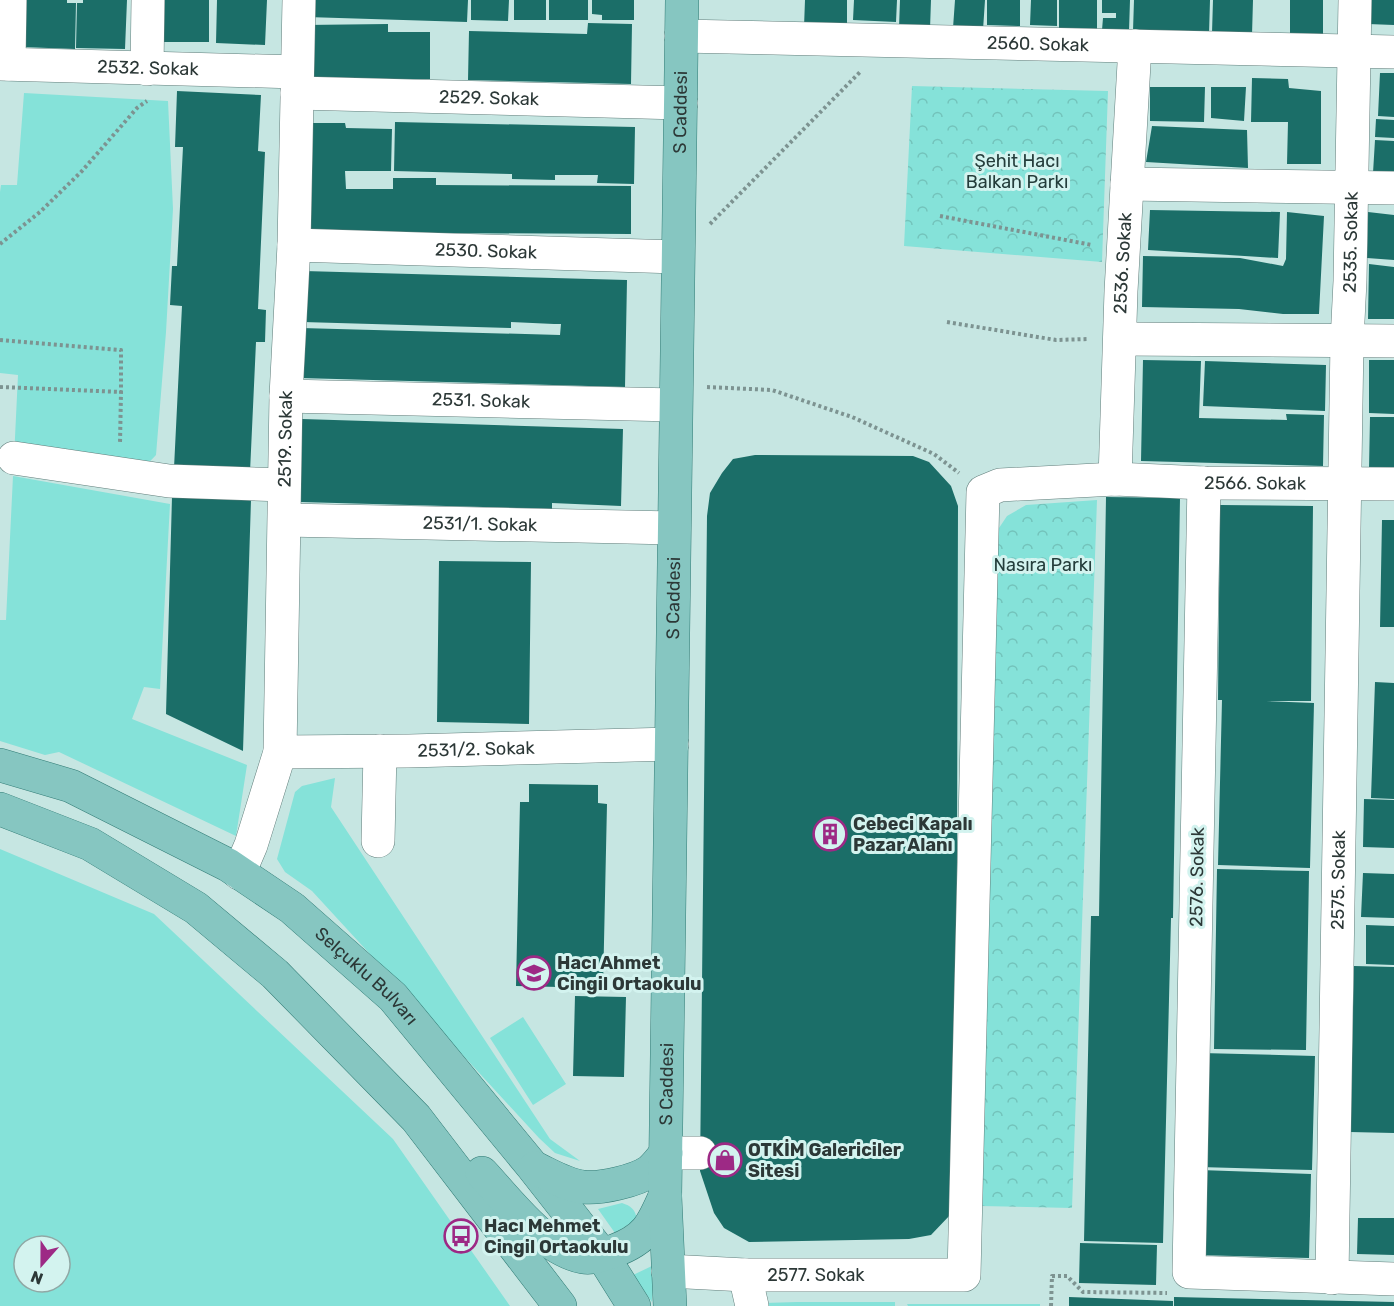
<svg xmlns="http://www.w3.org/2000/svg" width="1394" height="1306" font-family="Rubik,sans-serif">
	<defs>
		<pattern id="park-crowns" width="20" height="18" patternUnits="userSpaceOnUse" patternTransform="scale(1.5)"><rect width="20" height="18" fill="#85e2d9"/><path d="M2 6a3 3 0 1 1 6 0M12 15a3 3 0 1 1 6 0" fill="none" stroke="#73c3bb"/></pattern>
	</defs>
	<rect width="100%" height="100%" fill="#c6e6e2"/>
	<path fill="#85e2d9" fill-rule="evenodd" d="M24 93 168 101 173 209 166 332 156 455 136 476 14 458 18 375 0 373V192L1 185H17Z
		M13 476 170 504 160 689 144 687 132 719 247 765 236 836 59 752 45 755 0 741V620H6Z
		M335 778 331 807 550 1139 580 1161 555 1153 539 1138 312 891 285 872 277 859 295 792 302 786Z
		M0 849 154 914 393 1139 510 1306H0ZM24 1246H60V1282H24Z
		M523 1017 566 1084 533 1105 490 1038Z
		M622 1203C631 1206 635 1209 637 1219L615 1233 598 1209Z
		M654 1265 652 1302 633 1275Z
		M797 1302H895V1306H765L764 1303Z
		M907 1304H1040V1306H908Z"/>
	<path fill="url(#park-crowns)" d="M912 86 1108 91 1102 262 904 246Z
		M1097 500 1072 1208 980 1206 991 540 1007 516 1026 505Z"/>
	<path fill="#1b6e68" d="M23 0H67V3H76L75 49 22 47Z
		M83 0H127L125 49 76 48 77 3H83Z
		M163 0H209V42H163Z
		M217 0H267L265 45 216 43Z
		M307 0H468L467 22 307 17Z
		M471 0H509L508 21 471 20Z
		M514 0H546V20H514Z
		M549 0H588V20H549Z
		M592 0H634V20H602V15L592 14Z
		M805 0H847V28L804 27Z
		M854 0H897L896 22 853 20Z
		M900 0H931L930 29 899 28Z
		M955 0H985L983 30 953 28Z
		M987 0H1020V26L987 25Z
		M1031 0H1057V26L1030 25Z
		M1059 0H1097V29L1059 28Z
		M1102 0H1130L1129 31 1102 30 1103 18H1116V13H1102Z
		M1134 0H1210L1209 34 1133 31Z
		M1213 0H1253L1252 35 1212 33Z
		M1290 0H1323V35H1290Z
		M1369 0H1394V25L1368 24Z
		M588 23 632 24 631 84 468 80 469 31 587 34Z
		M388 24V32H430V79H306L305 25Z
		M1380 73H1394V117L1378 116Z
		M1252 78 1288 79 1289 88 1321 91V164H1287L1288 122H1251Z
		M1150 87H1205L1204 122 1150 121Z
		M1211 87H1246L1244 121 1211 118Z
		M177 91 261 95 258 151 265 152 258 309 266 310 265 342H256L250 472 174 468 182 306 170 305 172 266H177L183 147H175Z
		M1376 119 1394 120V138L1375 137Z
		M395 122 635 127 634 184 597 183 598 175H555V180L512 179V174L394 171Z
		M306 123H345L346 128 392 129 391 171H345L346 189H393V178H436V185L631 186V234L436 233 306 239Z
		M1152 126 1247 130 1248 168 1146 162Z
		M1375 140 1394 141V175L1373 173Z
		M1150 210 1280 212 1278 258 1148 250Z
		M1287 212 1324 216 1319 314H1283L1239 309 1142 307 1143 256 1240 258 1283 266 1286 259Z
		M1368 212 1394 215V260L1367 258Z
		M1369 264 1394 267V319H1368Z
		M304 271 627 280 625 387 300 378 301 328 560 335 561 324H554L511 322V328L303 322Z
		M1143 360 1201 361 1199 418 1287 420 1286 414 1324 415 1323 466 1141 461Z
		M1369 360H1394V414L1369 413Z
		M1205 361 1326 365 1325 411 1203 406Z
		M1370 417H1394V469H1369Z
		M302 419 623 429 621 506 552 503V509L300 502Z
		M755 455 913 456 929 462 951 486 958 506 956 1194 951 1214 931 1235 909 1239 749 1242 724 1228 714 1213 700 1171 707 516 710 493 722 473 733 459Z
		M172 497 251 500 243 751 166 714Z
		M1106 497 1180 498 1173 918H1171L1163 1243 1084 1241 1091 916H1099Z
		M1220 505 1313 506 1311 701H1266L1314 703 1310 868 1218 865 1222 700H1218Z
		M1382 520H1394V627H1380Z
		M439 561 531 562 529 724 437 722Z
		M1375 682 1394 683V799L1371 798Z
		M529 784 598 785V803L607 804 603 988 516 986 520 802H529Z
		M1364 799 1394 800V848L1363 847Z
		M1217 869 1309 871 1306 1050 1214 1049Z
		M1363 873 1394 874V918L1361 917Z
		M1366 925 1394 926V965L1366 964Z
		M1354 966 1394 967V1133L1350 1132Z
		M575 996 626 997 624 1077 573 1076Z
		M1201 1053 1315 1056 1312 1170 1199 1167Z
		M1200 1170 1311 1174 1309 1258 1197 1255Z
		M1358 1218H1394V1255L1357 1254Z
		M1080 1243 1157 1245 1156 1285 1079 1283Z
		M1069 1297 1173 1301V1306H1069Z
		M1174 1297 1394 1302V1306H1174Z"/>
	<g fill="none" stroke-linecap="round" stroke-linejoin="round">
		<g stroke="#617e7b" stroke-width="34">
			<g id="minor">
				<path id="s1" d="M681 36 1394 52"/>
				<path id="s2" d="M0 64 297 72"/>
				<path d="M9 64 10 0"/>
				<path d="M147 69 148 0"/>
				<path id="s3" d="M297 93 681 103"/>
				<path d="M1127 184 1394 188"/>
				<path id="s4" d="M294 245 677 257"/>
				<path d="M1120 339 1394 341"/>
				<path id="s5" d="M286 396 675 405"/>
				<path d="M14 458 169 481 284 485"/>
				<path id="s6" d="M1115 479 1121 291 1135 46"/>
				<path d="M1204 483 1189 1272 1394 1279"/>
				<path id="s7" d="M285 520 674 528"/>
				<path id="s8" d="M280 752 409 751 672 744"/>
				<path d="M378 841 380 751"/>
				<path id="s9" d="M239 873 251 845 280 752 286 396 294 245 299 0"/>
				<path d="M666 1153H700"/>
				<path id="s10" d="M668 1271 745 1275H964L983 492 1000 485 1115 479 1204 483 1394 484"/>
				<path d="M745 1275 752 1306"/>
				<path id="s11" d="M1332 1278 1347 341 1350 281 1355 0"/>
			</g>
		</g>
		<g stroke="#327c76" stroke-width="34">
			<g id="major">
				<path id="s12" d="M0 765 71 786 228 865 292 908 393 997 533 1167 602 1255 634 1306"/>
				<path d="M0 809 90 844 196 908 275 974 416 1118 560 1306"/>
				<path d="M535 1168C550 1175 566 1185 583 1187 600 1189 636 1181 650 1171 656 1166 661 1159 666 1153"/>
				<path d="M482 1173C508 1201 544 1250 583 1257 593 1259 605 1254 614 1251 646 1239 652 1226 665 1196"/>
				<path id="s13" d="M670 1306 665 1196 682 0"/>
			</g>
		</g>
		<path stroke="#7d9391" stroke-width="4" stroke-dasharray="3 3" stroke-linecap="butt" d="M940 216 1092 245
			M710 224 861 71
			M0 244 40 212 82 171 137 108 147 101
			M947 322 1056 340 1089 339
			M0 340 121 350V392
			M0 387 121 392 120 443
			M707 387 772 390 852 417 934 454 959 473
			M1051 1306 1052 1276H1067L1083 1292 1167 1293"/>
		<use href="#minor" stroke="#fff" stroke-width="33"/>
		<use href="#major" stroke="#86c6c1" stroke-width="33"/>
	</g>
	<defs>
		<g id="building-ring" transform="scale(1.725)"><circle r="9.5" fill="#d3f3ef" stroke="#9d2985" stroke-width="1.5"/><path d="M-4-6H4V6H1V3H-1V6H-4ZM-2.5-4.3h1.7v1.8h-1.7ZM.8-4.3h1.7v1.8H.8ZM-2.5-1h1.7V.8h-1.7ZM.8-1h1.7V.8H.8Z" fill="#9d2985"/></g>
		<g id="school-ring" transform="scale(1.725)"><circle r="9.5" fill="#d3f3ef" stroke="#9d2985" stroke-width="1.5"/><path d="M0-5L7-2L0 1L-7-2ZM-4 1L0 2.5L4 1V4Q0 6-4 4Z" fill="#9d2985"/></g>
		<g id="shop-ring" transform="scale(1.725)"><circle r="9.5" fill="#d3f3ef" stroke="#9d2985" stroke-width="1.5"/><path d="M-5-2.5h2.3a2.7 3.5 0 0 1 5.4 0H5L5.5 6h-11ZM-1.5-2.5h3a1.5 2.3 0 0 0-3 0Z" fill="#9d2985"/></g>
		<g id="bus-ring" transform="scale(1.725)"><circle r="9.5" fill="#d3f3ef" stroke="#9d2985" stroke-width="1.5"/><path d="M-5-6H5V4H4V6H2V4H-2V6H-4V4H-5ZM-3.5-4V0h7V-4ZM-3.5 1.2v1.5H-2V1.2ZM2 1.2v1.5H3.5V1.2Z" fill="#9d2985"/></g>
	</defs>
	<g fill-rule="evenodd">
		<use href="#building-ring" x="830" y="834"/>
		<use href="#school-ring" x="534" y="973"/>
		<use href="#shop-ring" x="725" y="1160"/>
		<use href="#bus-ring" x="461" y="1236"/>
	</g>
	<g text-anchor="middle" stroke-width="6" stroke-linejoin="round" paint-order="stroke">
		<g font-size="18" fill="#2c3837" stroke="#d3f3ef">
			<text dy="6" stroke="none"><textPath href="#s1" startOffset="357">2560. Sokak</textPath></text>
			<text dy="6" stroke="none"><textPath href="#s2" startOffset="148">2532. Sokak</textPath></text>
			<text dy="6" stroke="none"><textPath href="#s3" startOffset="192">2529. Sokak</textPath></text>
			<text dy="6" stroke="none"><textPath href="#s13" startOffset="1194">S Caddesi</textPath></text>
			<text dy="6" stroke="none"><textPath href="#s11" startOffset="1036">2535. Sokak</textPath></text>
			<text dy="6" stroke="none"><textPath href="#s4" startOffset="192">2530. Sokak</textPath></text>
			<text dy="6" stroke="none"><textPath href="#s6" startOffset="216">2536. Sokak</textPath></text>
			<text dy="6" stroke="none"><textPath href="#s5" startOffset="195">2531. Sokak</textPath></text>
			<text dy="6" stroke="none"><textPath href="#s9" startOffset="441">2519. Sokak</textPath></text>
			<text dy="6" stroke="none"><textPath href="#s10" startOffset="1353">2566. Sokak</textPath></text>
			<text dy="6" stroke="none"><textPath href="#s7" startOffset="195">2531/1. Sokak</textPath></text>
			<text dy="6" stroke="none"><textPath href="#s13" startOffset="708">S Caddesi</textPath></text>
			<text dy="6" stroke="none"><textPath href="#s8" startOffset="196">2531/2. Sokak</textPath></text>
			<text transform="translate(1197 877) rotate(-89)" y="6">2576. Sokak</text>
			<text dy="6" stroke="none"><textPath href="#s11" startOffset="398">2575. Sokak</textPath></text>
			<text dy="6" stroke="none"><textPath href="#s12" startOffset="428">Selçuklu Bulvarı</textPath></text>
			<text dy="6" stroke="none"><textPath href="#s13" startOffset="222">S Caddesi</textPath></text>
			<text dy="6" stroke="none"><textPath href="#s10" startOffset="148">2577. Sokak</textPath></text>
		</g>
		<g font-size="18" fill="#243d3b" stroke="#d3f3ef">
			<text x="1017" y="167">Şehit Hacı<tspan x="1017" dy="21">Balkan Parkı</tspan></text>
			<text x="1043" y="571">Nasıra Parkı</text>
		</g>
		<g font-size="18" font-weight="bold" fill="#2c3837" stroke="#d3f3ef" text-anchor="start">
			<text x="853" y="830">Cebeci Kapalı<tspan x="853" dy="21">Pazar Alanı</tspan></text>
			<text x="557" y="969">Hacı Ahmet<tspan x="557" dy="21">Cingil Ortaokulu</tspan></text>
			<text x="748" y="1156">OTKİM Galericiler<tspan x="748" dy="21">Sitesi</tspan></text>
			<text x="484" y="1232">Hacı Mehmet<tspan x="484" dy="21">Cingil Ortaokulu</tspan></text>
		</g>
	</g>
	<g transform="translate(42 1264) rotate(201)"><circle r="28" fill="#d3f3ef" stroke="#90a8a5" stroke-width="1.5"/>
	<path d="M0-4.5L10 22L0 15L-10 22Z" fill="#9d2985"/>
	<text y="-9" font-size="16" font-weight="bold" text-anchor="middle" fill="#2c3837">N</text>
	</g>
</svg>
